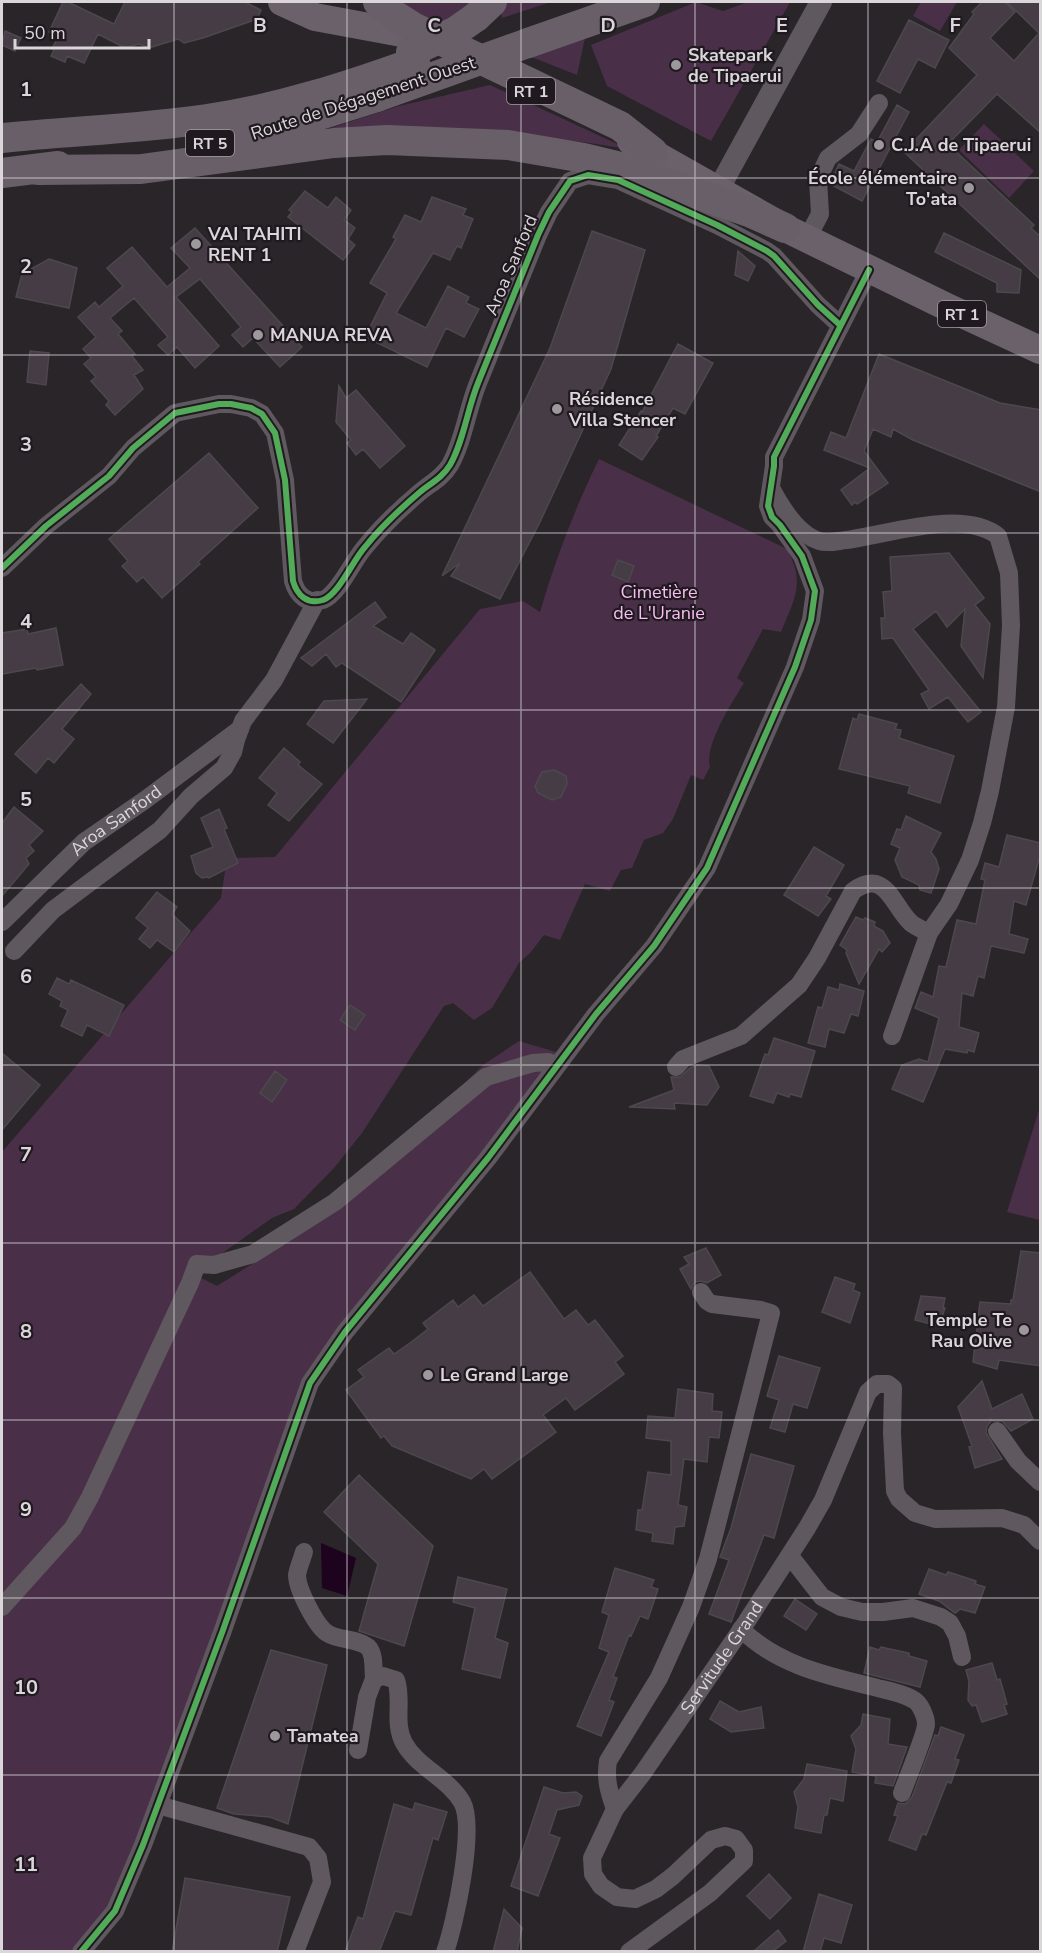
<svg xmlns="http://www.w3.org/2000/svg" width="1042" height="1953" font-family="'Nunito Sans',sans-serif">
	<rect width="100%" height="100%" fill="#292529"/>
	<path fill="#493048" d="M396 2H480L468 12 435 25Z
		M507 2H551L502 18 500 8Z
		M696 2 723 11 748 2H788L789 4 711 141 607 86 591 45Z
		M921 2H957L940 31 913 16Z
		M585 38 577 75 529 56Z
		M490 85 628 149 583 142 518 136 284 143 399 106Z
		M984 124 1034 171 1009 198 959 150Z
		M599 459 787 549C806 584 794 599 781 632L763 629 737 678 744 683C732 703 704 745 710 767L703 780 691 775 673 819 663 833 644 840 632 868 621 870 610 891 585 884 560 940 544 935 531 952 519 963 492 1008 474 1020 453 1003 444 1006 362 1133 334 1168 294 1209 272 1218 193 1274 217 1286 327 1217 483 1065 519 1041 566 1055 319 1367 197 1710 92 1951H2V1152L221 898 227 858 275 857 480 609 523 601 540 612C555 560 575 508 599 459Z
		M1040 1107V1220L1007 1212Z"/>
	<path fill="#1d031d" d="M321 1543 356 1558 347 1596 322 1588Z"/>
	<path fill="#463c46" stroke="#4c494c" stroke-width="1.5" d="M63 2H68L114 24 125 2H245L261 10 257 19 203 38 184 43 178 39 149 48 139 44 125 48 98 34 84 63 67 56 65 62 51 56 54 50 52 49 58 37 49 32Z
		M982 2H1005L1015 12 990 38 1014 61 1039 33 1007 2H1041V133L997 94 948 144 1034 225 1031 228 1041 237V280L904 152 977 75 949 48 974 14 972 12Z
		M909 20 949 40 935 68 918 59 900 93 877 81Z
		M5 31 21 38 15 51 2 45Z
		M897 105 909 112 862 201 830 184 839 164 854 171 871 139 877 142Z
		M305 191 328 208 336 197 351 210 344 220 355 228 348 239 355 245 343 260 288 217 292 212 289 210Z
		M432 197 466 209 463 215 473 219 461 248 457 246 450 260 433 253 396 313 426 328 448 286 469 297 466 303 479 309 464 337 446 328 427 367 365 337 387 293 370 283 396 239 393 237 405 215 421 222Z
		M195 228 302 347 280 367 253 338 243 347 232 335 241 327 200 279 176 297 219 346 195 368 177 347 168 355 158 345 168 337 134 298 110 318 122 331 118 334 135 354 132 356 143 370 134 375 143 389 115 415 106 405 109 401 91 381 96 377 84 364 91 358 83 349 96 337 78 317 95 302 99 307 123 286 107 268 132 247 167 287 190 268 171 248Z
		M592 231 645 250 611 369 539 524 500 599 451 576 460 563 442 576 550 348Z
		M944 233 1021 270 1019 293 997 292V283L935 252Z
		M738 251 755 266 748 281 735 275Z
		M49 259 77 268 69 308 16 297 22 274Z
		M678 344 713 363 685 414 673 408 656 436 658 437 642 460 619 445 641 411 642 412Z
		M30 351 49 353 46 385 27 382Z
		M879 354 1000 403 1041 410V492L913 440 893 429 891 437 873 429 864 451 888 483 857 504 855 502 852 505 841 490 870 468 824 450 831 432 846 438Z
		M339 386 346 398 356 390 405 446 380 468 363 449 356 455 347 443 351 440 336 422Z
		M209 453 258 508 198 562 200 564 162 598 143 577 137 582 122 566 128 561 109 539Z
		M949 553 984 598 975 605 990 624 983 678 961 646 965 609 947 627 936 611 913 629 981 712 968 722 948 697 929 709 921 694 929 690 893 638 882 639 881 618H885L883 592 892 591 890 557Z
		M618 560 634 566 628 582 612 575Z
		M375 602 386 617 373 626 403 644 411 633 435 650 401 702 342 663 336 667 326 654 312 666 301 658Z
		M56 628 63 665 37 670 36 668 2 674V633L27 629 28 634Z
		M81 684 91 694 62 729 74 739 54 763 48 758 36 773 15 754Z
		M367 699 333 743 307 724 324 701Z
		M859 714 897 724 895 729 901 730 899 738 954 756 940 803 908 793 910 786 839 769 853 718 857 720Z
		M284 748 300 762 298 765 322 784 289 821 268 805 277 793 259 778Z
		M554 770 566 776 567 784 561 797 552 800 538 793 535 786 542 772Z
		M14 807 43 831 29 845 34 851 26 858 29 864 2 896V823Z
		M219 809 227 828 224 829 238 863 209 878 207 877 202 878 196 873 191 856 213 847 201 818Z
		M906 816 941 833 931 852 936 859 939 869 931 893 920 890 919 885 902 877 895 860 900 848 891 844 897 829 901 830Z
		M1007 835 1041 843V852L1026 905 1014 901 1009 934 1028 939 1024 953 991 946 984 978 978 976 973 996 962 993 959 1027 979 1033 974 1052 968 1050 967 1053 945 1049 923 1102 892 1089 902 1065 919 1059 928 1062 939 1018 915 1008 921 992 933 997 939 966 946 967 957 920 976 924 985 880 981 879 985 863 999 867Z
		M814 847 844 865 826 896 831 899 818 916 784 895Z
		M157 892 177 907 172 914 190 931 174 952 157 940 150 948 139 939 148 928 136 918Z
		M856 917 863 920 865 918 875 922 874 926 883 931 890 943 882 952 879 949 859 984 846 953 847 950 840 945Z
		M57 978 69 984 71 980 124 1005 109 1036 87 1025 82 1036 61 1026 68 1010 60 1006 62 1001 49 994Z
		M840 984 864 991 858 1016 851 1014 844 1033 829 1029 825 1047 808 1043 818 1007 822 1008 828 987 839 990Z
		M350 1005 365 1015 355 1030 340 1020Z
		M774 1038 815 1051 801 1097 790 1094 789 1097 777 1093 773 1103 750 1096 765 1054 768 1055Z
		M2 1053 40 1085 2 1130Z
		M697 1065 709 1066 719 1087 707 1105 674 1103 675 1109 629 1107 674 1090 671 1077H680L690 1068Z
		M275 1071 287 1080 272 1102 260 1093Z
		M706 1248 721 1275 707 1283 701 1281 695 1282 691 1289 680 1269 689 1264 684 1257Z
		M1021 1251 1041 1253V1366L999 1360 997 1369 973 1362 980 1302 1011 1304V1300H1013Z
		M530 1272 564 1319 576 1310 588 1325 595 1320 623 1356 615 1362 624 1374 575 1410 566 1398 543 1415 556 1432 492 1479 484 1469 471 1479 392 1446 384 1436 381 1438 346 1390 364 1377 358 1370 389 1348 394 1354 410 1343 428 1329 423 1323 453 1300 458 1307 474 1295 483 1306Z
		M835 1277 855 1284 853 1290 860 1293 850 1323 822 1312Z
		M921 1296 945 1298 943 1308H945L939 1326 915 1320Z
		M779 1356 820 1368 807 1408 793 1404 785 1432 770 1428 779 1400 767 1396Z
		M982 1381 992 1409 1022 1394 1033 1419 1011 1431 1002 1421H993L990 1418 991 1421 987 1426 986 1433 1002 1459 975 1468 969 1447 972 1446 958 1407Z
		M678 1389 713 1394 712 1411 722 1412 719 1438 709 1437 707 1462 684 1459 678 1505 687 1507 684 1526 675 1527 673 1544 652 1541 653 1533 636 1530 638 1510H642L648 1472 671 1475V1441L646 1438 648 1416 675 1418Z
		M751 1454 794 1466 774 1538 764 1535 731 1622 709 1614 729 1560 720 1557 731 1528Z
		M359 1475 433 1546 404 1646 359 1631 378 1564 324 1512Z
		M615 1568 654 1580 651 1587 658 1589 648 1619 640 1616 631 1636 629 1635 613 1677 617 1678 609 1700 614 1702 601 1736 577 1726 609 1652 599 1648 609 1615 602 1612Z
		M929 1569 946 1575 948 1572 976 1581 975 1584 985 1587 975 1613 960 1609 957 1612 955 1613 939 1601 919 1594Z
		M458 1577 507 1589 495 1638 508 1643 500 1678 462 1669 475 1608 453 1602Z
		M795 1599 817 1614 806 1630 784 1616Z
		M870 1647 879 1650 881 1647 909 1653V1656L927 1661 920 1687 864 1673Z
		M271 1650 327 1665 288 1824 270 1817 234 1814 217 1808Z
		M992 1663 997 1680 1000 1679 1007 1704 1004 1705 1007 1714 982 1722 976 1705 972 1706 968 1700 969 1681 966 1670Z
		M720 1701 739 1712 761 1707 764 1728 731 1732 710 1719Z
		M863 1714 890 1719 888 1744 907 1747 893 1786 875 1783 876 1776 852 1772 856 1749 851 1736 861 1725Z
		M941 1727 964 1735 955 1759 959 1760 951 1783 947 1782 926 1835 922 1834 916 1850 889 1840 898 1816 894 1815 898 1803 905 1804 912 1797 935 1735 938 1736Z
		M807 1764 847 1771 843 1801 830 1798 827 1815H824L821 1833 795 1828 798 1807 794 1792 804 1779Z
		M544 1787 563 1793 576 1792 582 1796 579 1805 557 1810 549 1834 560 1838 538 1896 511 1886Z
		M415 1803 447 1812 438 1840 433 1838 411 1915 395 1911 379 1952H345L358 1917 363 1919 394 1804 413 1810Z
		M769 1874 791 1898 770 1919 747 1896Z
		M185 1878 290 1897 277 1952H172Z
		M819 1894 852 1905 841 1943 824 1938 820 1952H803Z
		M504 1909 522 1928 517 1952H493Z
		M778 1930 786 1941 772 1952H753Z"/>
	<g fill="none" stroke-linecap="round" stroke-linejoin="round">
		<g stroke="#5f585f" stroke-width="18">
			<path d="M807 239 820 214 818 179 828 158 859 134 879 103"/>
			<path d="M771 488C781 507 797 534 819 541 828 544 837 541 846 540 887 535 962 508 998 536L1009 573 1011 626 1006 707 990 791 982 823 970 860 949 904 929 933 892 1036"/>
			<path d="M2 568 46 526 109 476 133 448 175 413 219 404H231L251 408 262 414 275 433 285 480 293 581C297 595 307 605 323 600 339 594 353 560 365 547 381 527 400 509 420 492 431 483 442 478 450 465 464 440 467 410 478 383 498 334 518 284 538 235L549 212 570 181 588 175 618 180 717 225 767 251 774 256 818 305 840 325"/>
			<path id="s1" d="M2 922 84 842 145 800 240 729"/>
			<path d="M14 951 53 910 160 830 191 796 224 768 233 752 236 740 243 721 274 680 317 600"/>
			<path d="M676 1067 683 1059 741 1036 799 985 817 958 853 891C886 867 893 907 911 923 916 927 923 930 929 933"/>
			<path d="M997 1431 1018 1461 1040 1482"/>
			<path d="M304 1552C302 1559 298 1568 297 1575 297 1589 316 1626 327 1633 339 1641 357 1638 368 1647 375 1654 373 1669 374 1679"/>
			<path d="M790 1556 822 1597 841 1607 862 1612H883L913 1608 941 1617 950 1623 957 1636 962 1657"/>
			<path d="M2 1607 73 1528 90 1497 190 1283 197 1264 214 1265 253 1254 335 1202 486 1077 533 1063 548 1062 556 1065"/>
			<path d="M741 1629C776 1664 824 1675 870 1686 883 1690 902 1692 914 1700 920 1703 926 1717 926 1724 926 1734 906 1781 902 1793"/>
			<path d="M358 1750 367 1697 374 1679 383 1676 396 1680C403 1700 393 1723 404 1743 417 1767 448 1778 462 1802 476 1827 455 1924 445 1952"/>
			<path d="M158 1805 309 1847 318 1858 322 1882 295 1952"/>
			<path d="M615 1809C609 1792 605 1779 608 1761L659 1678 691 1607 708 1559 771 1313 761 1310 712 1304 707 1301 701 1292"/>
			<path d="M81 1952 115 1911 143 1845 223 1630 310 1383 345 1332 488 1158 596 1014 654 946 707 868 795 667 811 620 815 591 802 556 780 525 772 517 768 506 774 466V457L869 270"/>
			<path id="s2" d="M629 1952 710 1893 744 1861V1850L736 1839 725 1836 711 1840 673 1876 656 1889 635 1899 617 1897 601 1886 593 1874 592 1858 615 1809 643 1773 747 1621 807 1528 823 1500 868 1392 877 1384H888L893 1388 892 1433 895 1491 899 1499 915 1513 935 1519 1002 1518 1024 1525 1040 1541"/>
		</g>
		<path stroke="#5f585f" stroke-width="22" d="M718 190 821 2"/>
		<path stroke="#6a616a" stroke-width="28" d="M282 2 315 17 407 34
			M631 141 785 228 947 307 1040 350"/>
		<path stroke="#685f68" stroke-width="30" d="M378 2 391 13 413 27 620 126 653 152
			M476 17 492 2
			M528 43 645 2
			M2 138C70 131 139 129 207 119 278 109 348 86 415 62
			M221 141 288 125 377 97
			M38 170 141 169 334 143 387 140 508 145 584 158 617 166 749 212 785 228
			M2 173 58 166"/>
		<path stroke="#685f68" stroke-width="30" d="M411 52 456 31 476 17
			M377 97 528 43"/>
		<g stroke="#201a20" stroke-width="10">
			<path id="cycleway" d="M2 568 46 526 109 476 133 448 175 413 219 404H231L251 408 262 414 275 433 285 480 293 581C297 595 307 605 323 600 339 594 353 560 365 547 381 527 400 509 420 492 431 483 442 478 450 465 464 440 467 410 478 383 498 334 518 284 538 235L549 212 570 181 588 175 618 180 717 225 767 251 774 256 818 305 840 325
				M81 1952 115 1911 143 1845 223 1630 310 1383 345 1332 488 1158 596 1014 654 946 707 868 795 667 811 620 815 591 802 556 780 525 772 517 768 506 774 466V457L869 270"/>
		</g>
		<use href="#cycleway" stroke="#51ab58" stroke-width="6"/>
	</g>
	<path fill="none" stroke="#dad6da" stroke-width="1.5" stroke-opacity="0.55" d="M174 2V1952M347 2V1952M521 2V1952M695 2V1952M868 2V1952M2 178H1040M2 355H1040M2 533H1040M2 710H1040M2 888H1040M2 1065H1040M2 1243H1040M2 1420H1040M2 1598H1040M2 1775H1040"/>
	<g fill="#9c989c" stroke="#201a20" stroke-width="2">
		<circle cx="676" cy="65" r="6"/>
		<circle cx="879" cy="145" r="6"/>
		<circle cx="969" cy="188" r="6"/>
		<circle cx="196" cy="244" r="6"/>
		<circle cx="258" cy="335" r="6"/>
		<circle cx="557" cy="409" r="6"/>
		<circle cx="1024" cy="1330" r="6"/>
		<circle cx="428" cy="1375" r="6"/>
		<circle cx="275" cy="1736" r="6"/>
	</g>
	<g text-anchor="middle" stroke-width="4.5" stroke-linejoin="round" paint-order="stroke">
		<g fill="#201a20" stroke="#a29ea2" stroke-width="1.5">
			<rect x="507" y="78" width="48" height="26" rx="4.5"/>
			<rect x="186" y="130" width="48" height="26" rx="4.5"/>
			<rect x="938" y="301" width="48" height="26" rx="4.5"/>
		</g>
		<g font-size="16" font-weight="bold" fill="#dad6da">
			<text x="531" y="97">RT 1</text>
			<text x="210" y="149">RT 5</text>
			<text x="962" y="320">RT 1</text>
		</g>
		<g font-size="18" font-weight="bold" fill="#dad6da" stroke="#201a20" text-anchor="start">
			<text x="688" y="61">Skatepark<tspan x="688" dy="21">de Tipaerui</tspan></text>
			<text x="891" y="151">C.J.A de Tipaerui</text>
			<text x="957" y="184" text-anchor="end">École élémentaire<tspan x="957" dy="21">To'ata</tspan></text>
			<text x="208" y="240">VAI TAHITI<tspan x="208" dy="21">RENT 1</tspan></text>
			<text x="270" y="341">MANUA REVA</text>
			<text x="569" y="405">Résidence<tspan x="569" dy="21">Villa Stencer</tspan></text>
			<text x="1012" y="1326" text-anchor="end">Temple Te<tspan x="1012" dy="21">Rau Olive</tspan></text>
			<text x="440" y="1381">Le Grand Large</text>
			<text x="287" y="1742">Tamatea</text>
		</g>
		<g font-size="18" fill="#dad6da" stroke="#201a20">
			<text transform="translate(363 98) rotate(-18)" y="6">Route de Dégagement Ouest</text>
			<text transform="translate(511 265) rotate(-67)" y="6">Aroa Sanford</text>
			<text dy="6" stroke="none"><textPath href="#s1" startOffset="153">Aroa Sanford</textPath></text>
			<text dy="6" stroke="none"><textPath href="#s2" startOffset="602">Servitude Grand</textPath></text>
		</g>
		<g font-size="18" fill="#f8bef4" stroke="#201a20">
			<text x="659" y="598">Cimetière<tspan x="659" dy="21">de L'Uranie</tspan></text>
		</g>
	</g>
	<g font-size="20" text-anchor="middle" font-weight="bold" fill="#dad6da" stroke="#201a20" stroke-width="4.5" stroke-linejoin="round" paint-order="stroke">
		<text x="260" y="32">B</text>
		<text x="434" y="32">C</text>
		<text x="608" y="32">D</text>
		<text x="782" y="32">E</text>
		<text x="955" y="32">F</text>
		<text x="26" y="96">1</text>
		<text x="26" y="273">2</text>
		<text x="26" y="451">3</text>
		<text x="26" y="628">4</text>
		<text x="26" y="806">5</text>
		<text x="26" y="983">6</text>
		<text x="26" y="1161">7</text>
		<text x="26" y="1338">8</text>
		<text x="26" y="1516">9</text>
		<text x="26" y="1694">10</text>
		<text x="26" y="1871">11</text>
	</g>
	<rect width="1042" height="1953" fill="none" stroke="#dad6da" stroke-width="6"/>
	<path d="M15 39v9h134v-9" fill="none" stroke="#dad6da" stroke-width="3"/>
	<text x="24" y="39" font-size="18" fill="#dad6da" stroke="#201a20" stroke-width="4.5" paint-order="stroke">50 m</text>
</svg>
